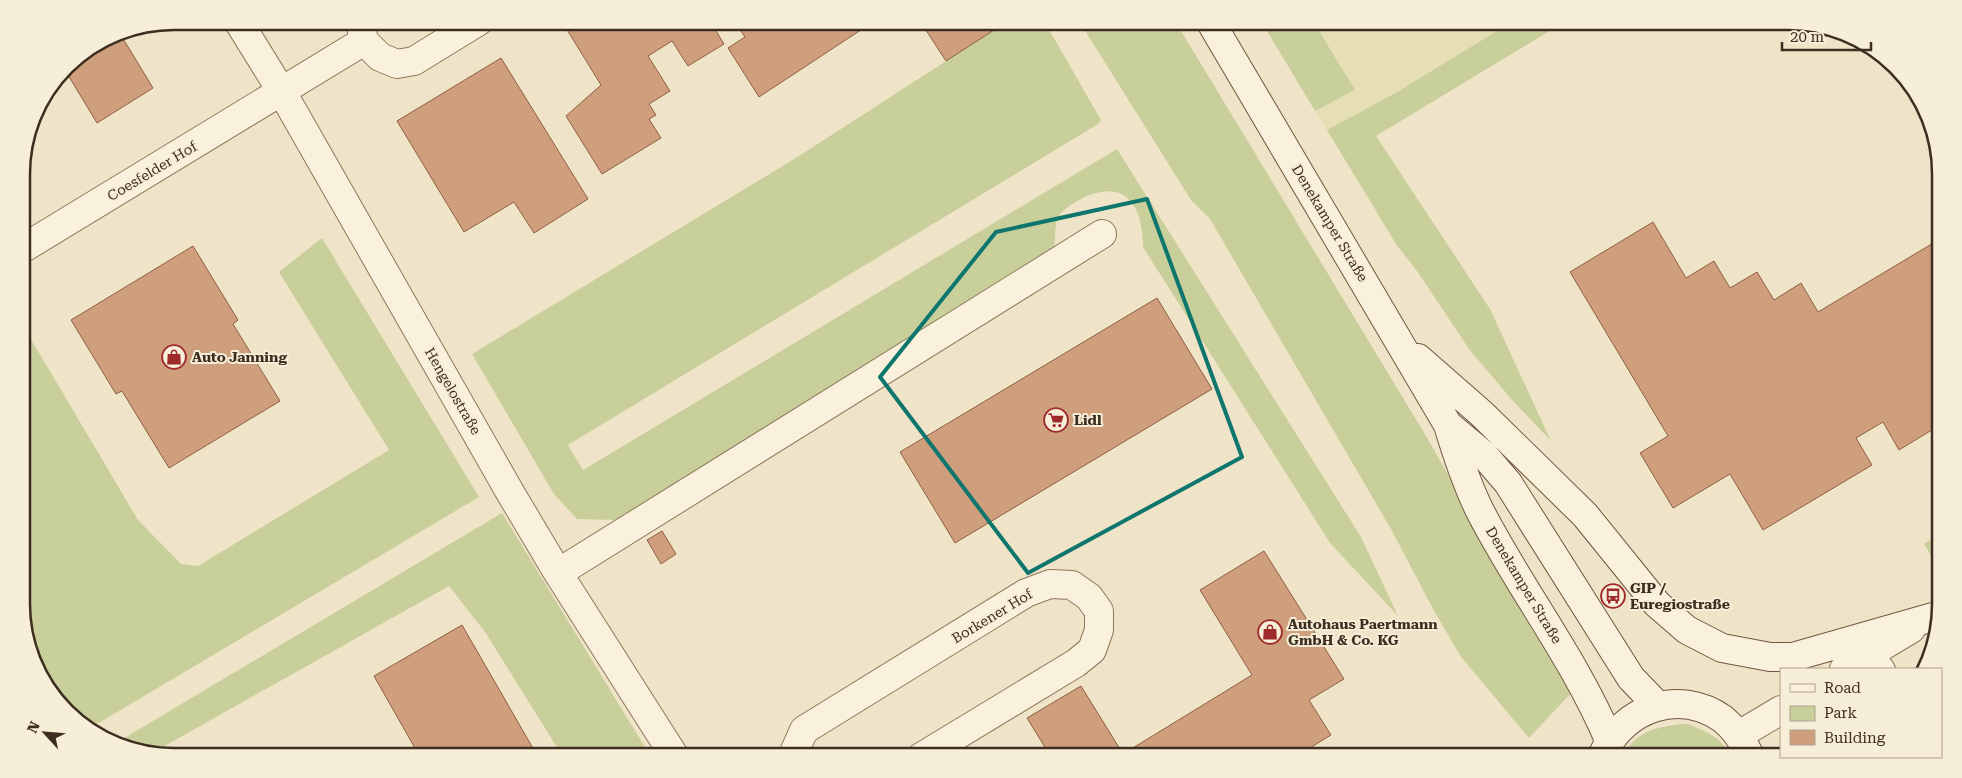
<svg xmlns="http://www.w3.org/2000/svg" width="1962" height="778" font-family="'Roboto Serif',serif">
<rect width="100%" height="100%" fill="#f0e4c8"/>
<path fill="#e6deb5" d="M 1313,21 L 1513,21 L 1399,91 L 1327,130 L 1315,111 L 1355,90 Z"/>
<path fill="#c9cf9b" d="M 1008,21 L 1044,21 L 1101,120 L 1098,124 L 568,445 L 583,470 L 1117,149 L 1361,537 L 1398,616 L 1330,543 L 1143,247 C 1143,210 1129,179 1087,196 C 1077,201 1069,205 1061,213 C 1051,226 1059,241 1051,253 L 615,520 L 577,519 L 554,494 L 472,354 L 799,156 Z
M 1079,21 L 1175,21 L 1423,431 L 1572,692 L 1529,738 L 1461,657 L 1432,607 L 1391,529 L 1210,219 L 1191,200 Z
M 1261,21 L 1313,21 L 1355,90 L 1315,111 Z
M 1513,21 L 1566,21 L 1376,136 L 1490,309 L 1551,441 L 1513,401 L 1469,349 L 1417,271 L 1396,244 L 1327,130 L 1399,91 Z
M 322,238 L 479,497 L 92,727 L 59,705 L 24,634 L 22,324 L 138,520 L 181,564 L 198,566 L 389,450 L 279,272 Z
M 502,513 L 651,757 L 563,757 L 485,632 L 449,586 L 152,753 L 124,749 L 116,743 Z
M 1941,533 L 1941,566 L 1938,567 L 1924,544 Z
M 1688,724 C 1706,731 1722,738 1731,756 L 1624,756 C 1634,730 1664,725 1688,724 Z"/>
<path fill="#cf9f7d" stroke="#8d5f41" d="M 576,21 L 710,21 L 724,44 L 688,66 L 672,41 L 648,56 L 670,91 L 649,104 L 656,115 L 649,119 L 661,138 L 602,174 L 566,116 L 601,85 L 566,28 Z
M 734,21 L 873,21 L 873,22 L 759,97 L 728,48 L 745,37 Z
M 920,21 L 989,21 L 994,30 L 946,61 Z
M 119,32 L 153,88 L 97,123 L 65,70 L 73,59 Z
M 501,58 L 588,199 L 534,233 L 514,202 L 464,232 L 397,121 Z
M 1653,222 L 1686,278 L 1714,261 L 1730,288 L 1757,272 L 1774,300 L 1801,283 L 1818,312 L 1940,239 L 1940,425 L 1899,450 L 1883,422 L 1856,438 L 1872,465 L 1763,530 L 1730,474 L 1673,508 L 1640,453 L 1668,436 L 1570,272 Z
M 193,246 L 238,320 L 233,324 L 280,401 L 169,468 L 122,391 L 116,394 L 71,320 Z
M 1157,298 L 1212,389 L 955,543 L 900,452 Z
M 662,531 L 676,554 L 661,564 L 647,540 Z
M 1264,551 L 1344,679 L 1309,700 L 1331,735 L 1295,757 L 1051,757 L 1027,718 L 1081,686 L 1123,754 L 1252,675 L 1200,590 Z
M 462,625 L 538,757 L 420,757 L 374,676 Z
M 1012,748 L 1017,757 L 998,757 Z"/>
<g fill="none" stroke-linecap="round" stroke-linejoin="round">
<g stroke="#8d765c" stroke-width="20">
<path id="lane" d="M 1873,650 L 1886,669"/>
</g>
<g stroke="#8d765c" stroke-width="30">
<path id="street" d="M 238,21 L 282,92 L 511,494 L 558,573 L 675,757
M 360,21 L 364,41 L 380,57 L 397,64 L 414,61 L 479,21
M 22,249 L 364,41
M 558,573 L 1102,234
M 1844,669 L 1911,629
M 1739,735 L 1781,710
M 792,757 L 804,730 L 1026,593 L 1050,584 L 1072,585 L 1089,597 L 1099,611 L 1099,630 L 1092,650 L 1076,663 L 921,757"/>
</g>
<g stroke="#6f573f" stroke-width="30">
<path id="secondary" d="M 1210,21 L 1448,425 C 1457,455 1466,483 1480,511 C 1520,589 1575,659 1609,740
M 1418,358 L 1482,414 L 1585,515 L 1657,604 L 1687,630 L 1722,648 L 1770,657 L 1793,657 L 1933,617
M 1448,425 L 1484,455 L 1508,483 L 1631,678 L 1658,706
M 1603,754 C 1624,708 1679,688 1723,719 C 1735,729 1744,743 1750,756"/>
</g>
<use href="#lane" stroke="#faf1dc" stroke-width="18"/>
<use href="#street" stroke="#faf1dc" stroke-width="28"/>
<use href="#secondary" stroke="#faf1dc" stroke-width="28"/>
</g>
<path fill="none" stroke="#0f766e" stroke-width="4" stroke-linejoin="round" d="M 1147,199 L 1242,457 L 1028,573 L 880,377 L 996,232 Z"/>
<defs>
<g id="shop-ring" transform="scale(1.25)"><circle r="9.5" fill="#f7eed8" stroke="#9e2a2b" stroke-width="1.5"/><path d="M-5-2.5h2.3a2.7 3.5 0 0 1 5.4 0H5L5.5 6h-11ZM-1.5-2.5h3a1.5 2.3 0 0 0-3 0Z" fill="#9e2a2b"/></g>
<g id="supermarket-ring" transform="scale(1.25)"><circle r="9.5" fill="#f7eed8" stroke="#9e2a2b" stroke-width="1.5"/><path d="M-6-5.5h2.5l.6 2H6L4.5 2H-2.5L-4.4-4H-6ZM-1.5 3.2a1.3 1.3 0 1 0 .1 0ZM3 3.2a1.3 1.3 0 1 0 .1 0Z" fill="#9e2a2b"/></g>
<g id="bus-ring" transform="scale(1.25)"><circle r="9.5" fill="#f7eed8" stroke="#9e2a2b" stroke-width="1.5"/><path d="M-5-6H5V4H4V6H2V4H-2V6H-4V4H-5ZM-3.5-4V0h7V-4ZM-3.5 1.2v1.5H-2V1.2ZM2 1.2v1.5H3.5V1.2Z" fill="#9e2a2b"/></g>
</defs>
<g fill-rule="evenodd">
<use href="#shop-ring" x="174" y="357"/>
<use href="#supermarket-ring" x="1056" y="420"/>
<use href="#bus-ring" x="1613" y="596"/>
<use href="#shop-ring" x="1270" y="632"/>
</g>
<g text-anchor="middle" dominant-baseline="central" stroke-width="4" stroke-linejoin="round" paint-order="stroke">
<g font-size="14" fill="#3d2e20" stroke="#f7eed8">
<text transform="translate(152 171) rotate(-31)">Coesfelder Hof</text>
<text transform="translate(1330 223) rotate(59)">Denekamper Straße</text>
<text transform="translate(453 391) rotate(60)">Hengelostraße</text>
<text transform="translate(1524 585) rotate(59)">Denekamper Straße</text>
<text transform="translate(992 616) rotate(-31)">Borkener Hof</text>
</g>
<g font-size="14" font-weight="bold" fill="#3d2e20" stroke="#f7eed8" text-anchor="start">
<text x="192" y="357">Auto Janning</text>
<text x="1074" y="420">Lidl</text>
<text x="1630" y="588">GIP /<tspan x="1630" dy="16">Euregiostraße</tspan></text>
<text x="1288" y="624">Autohaus Paertmann<tspan x="1288" dy="16">GmbH &amp; Co. KG</tspan></text>
</g>
</g>
<path d="M0 0H1962V778H0ZM174 30H1788A144 144 0 0 1 1932 174V604A144 144 0 0 1 1788 748H174A144 144 0 0 1 30 604V174A144 144 0 0 1 174 30Z" fill="#f7eed8" fill-rule="evenodd"/>
<path fill="none" stroke="#3d2e20" stroke-width="2.5" d="M174 30H1788A144 144 0 0 1 1932 174V604A144 144 0 0 1 1788 748H174A144 144 0 0 1 30 604V174A144 144 0 0 1 174 30Z"/>
<rect x="1780" y="668" width="162" height="90" fill="#f7eed8" stroke="#ada18e"/>
<rect x="1790" y="684" width="25" height="8" fill="#faf1dc" stroke="#ada18e"/>
<text x="1824" y="693" font-size="15" fill="#3d2e20">Road</text>
<rect x="1790" y="706" width="25" height="15" fill="#c9cf9b" stroke="#ada18e"/>
<text x="1824" y="718" font-size="15" fill="#3d2e20">Park</text>
<rect x="1790" y="730" width="25" height="15" fill="#cf9f7d" stroke="#ada18e"/>
<text x="1824" y="743" font-size="15" fill="#3d2e20">Building</text>
<g transform="translate(45 733) rotate(296)" stroke="#f7eed8" stroke-width="4" paint-order="stroke">
<path d="M0-4L9 19L0 12L-9 19Z" fill="#3d2e20"/>
<text y="-8" font-size="14" font-weight="bold" text-anchor="middle" fill="#3d2e20">N</text>
</g>
<path d="M1782 42v8h89v-8" fill="none" stroke="#3d2e20" stroke-width="2.5"/>
<text x="1790" y="42" font-size="15" fill="#3d2e20" stroke="#f7eed8" stroke-width="4" paint-order="stroke">20 m</text>
</svg>
